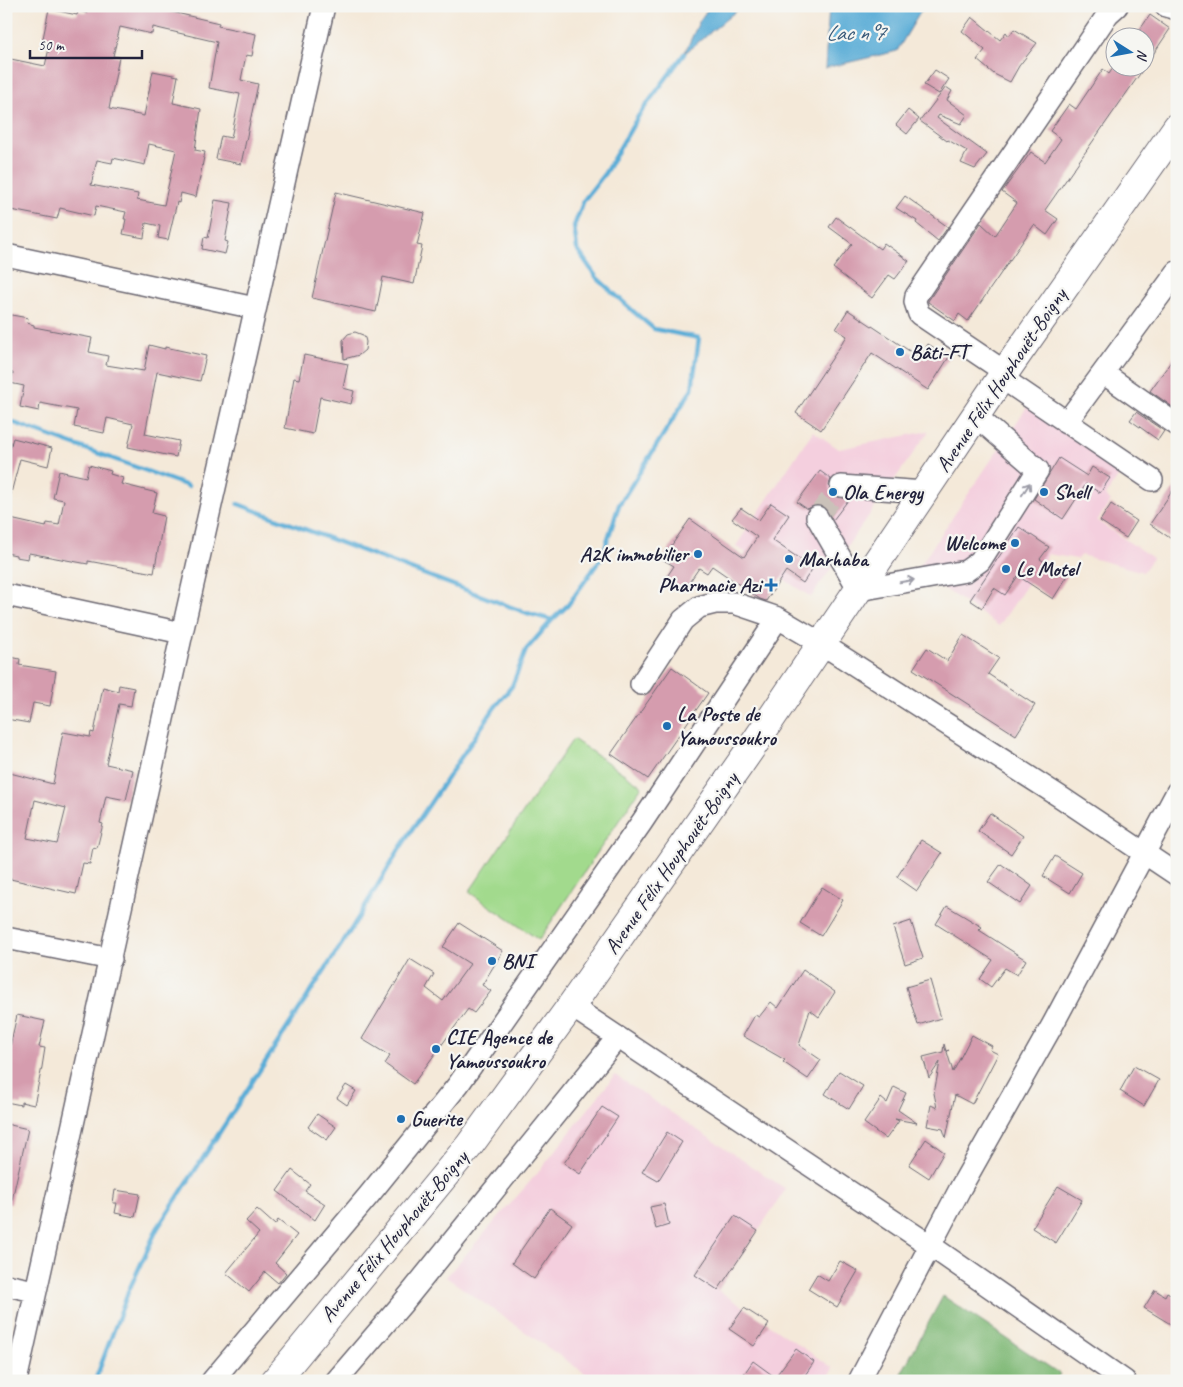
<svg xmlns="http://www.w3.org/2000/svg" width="1183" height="1387" font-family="Caveat,sans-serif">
<rect width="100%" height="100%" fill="#f6f6f2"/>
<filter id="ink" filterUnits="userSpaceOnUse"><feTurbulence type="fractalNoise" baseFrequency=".02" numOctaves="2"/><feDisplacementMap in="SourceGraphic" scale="10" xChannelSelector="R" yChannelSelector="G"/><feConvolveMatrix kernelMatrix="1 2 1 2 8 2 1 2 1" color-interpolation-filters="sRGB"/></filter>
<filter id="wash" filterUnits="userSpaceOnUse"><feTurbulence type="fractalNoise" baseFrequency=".0096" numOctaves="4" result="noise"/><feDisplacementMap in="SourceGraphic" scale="20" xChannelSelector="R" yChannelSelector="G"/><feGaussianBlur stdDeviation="1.12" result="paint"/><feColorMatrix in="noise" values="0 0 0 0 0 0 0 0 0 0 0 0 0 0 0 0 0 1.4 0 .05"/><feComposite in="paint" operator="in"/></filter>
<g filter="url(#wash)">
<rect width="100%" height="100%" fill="#f4e9d9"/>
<path fill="#f4cfde" d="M 1027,407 L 1122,471 L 1105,496 L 1111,501 L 1097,521 L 1153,558 L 1143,572 L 1081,555 L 1077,559 L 1048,554 L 999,626 L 917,570 Z
M 813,431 L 839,449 L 929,431 L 811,597 L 782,578 L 765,602 L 730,578 L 746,553 L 736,546 Z
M 615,1075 L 786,1189 L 718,1290 L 833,1368 L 827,1381 L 596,1381 L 446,1277 L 541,1169 Z"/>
<path fill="#a2da8d" stroke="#627e64" d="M 573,739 L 642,786 L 539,940 L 469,892 Z"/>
<path fill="#81ba78" stroke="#526e5a" d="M 943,1296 L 1060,1374 L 1055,1381 L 897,1381 Z"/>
<path fill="#5cadd7" stroke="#3f6889" d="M 710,6 L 742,6 L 684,54 L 700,20 Z
M 829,6 L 924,6 L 897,51 L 825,68 Z"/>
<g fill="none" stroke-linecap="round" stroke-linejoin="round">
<path stroke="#5cadd7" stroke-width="4.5" d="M 6,420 L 188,486
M 238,504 L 527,613 L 552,620
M 95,1381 L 128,1292 L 157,1229 L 352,928 L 400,848 L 495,707 L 512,686 L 526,650 L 552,620 L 568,605 L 602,557 L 619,505 L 692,389 L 699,338 L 654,329 L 634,312 L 597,278 L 577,249 L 574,226 L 584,200 L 605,173 L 639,115 L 684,54"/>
</g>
<g id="blocks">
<path fill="#d59cae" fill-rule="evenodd" d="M 87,6 L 156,6 L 155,8 L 219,23 L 218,26 L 256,34 L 252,56 L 246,55 L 241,80 L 258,84 L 241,164 L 216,159 L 221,136 L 231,138 L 240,94 L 209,88 L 217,42 L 153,27 L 152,34 L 120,27 L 113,56 L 119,57 L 109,109 L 144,116 L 153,71 L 178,76 L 173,103 L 201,109 L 195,150 L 205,152 L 196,197 L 181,193 L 179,203 L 177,202 L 168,240 L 158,238 L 160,226 L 146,223 L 144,238 L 123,234 L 126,219 L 124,219 L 126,212 L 96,206 L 94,216 L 60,208 L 57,219 L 6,209 L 6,58 L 45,66 L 50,44 L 42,43 L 49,9 L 77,15 L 78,11 L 87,13 ZM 149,144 L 176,150 L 164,205 L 137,200 L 138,194 L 91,185 L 97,160 L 112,163 L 113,158 L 145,165 Z
M 1150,15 L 1170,29 L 1146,65 L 1146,38 L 1134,38 Z
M 972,17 L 1000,40 L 1006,32 L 1009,36 L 1014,29 L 1037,43 L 1019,66 L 1010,82 L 994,74 L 977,60 L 985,50 L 962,31 Z
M 1113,68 L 1144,68 L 1045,210 L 1058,219 L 1047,235 L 1034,225 L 968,321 L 959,314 L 955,321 L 928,302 L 928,301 L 981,223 L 995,236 L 1017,203 L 1002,192 L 1031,152 L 1045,162 L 1061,139 L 1050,131 L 1069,104 L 1076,109 L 1103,69 L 1109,74 Z
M 935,70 L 949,79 L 939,94 L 924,85 Z
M 946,87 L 952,91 L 947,100 L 967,115 L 961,124 L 939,115 L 937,118 L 987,154 L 975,169 L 961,163 L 967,151 L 948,140 L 947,141 L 920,121 Z
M 908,110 L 919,119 L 907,134 L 896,125 Z
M 336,192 L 425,213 L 417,245 L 422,246 L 414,284 L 383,277 L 376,312 L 312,298 Z
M 905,196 L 948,227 L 938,241 L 916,223 L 917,221 L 896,208 Z
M 215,200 L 232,203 L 225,241 L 228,242 L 225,254 L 202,249 L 204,237 L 208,238 Z
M 836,217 L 880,249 L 884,243 L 909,261 L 895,279 L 889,275 L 872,298 L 833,268 L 852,244 L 829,227 Z
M 848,310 L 920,358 L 928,344 L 949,357 L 928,390 L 872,353 L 821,430 L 796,413 L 847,336 L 836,329 Z
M 6,314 L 28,318 L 27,323 L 34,325 L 34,327 L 92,338 L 89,352 L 108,356 L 106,365 L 144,371 L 149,345 L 165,349 L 165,347 L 206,356 L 200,381 L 157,372 L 145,434 L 179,441 L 176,457 L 128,447 L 133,424 L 107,418 L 104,433 L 74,427 L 77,410 L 40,403 L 39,411 L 20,407 L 24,386 L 10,383 L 13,373 L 6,372 L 8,354 L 6,354 Z
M 355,332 L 363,335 L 365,338 L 366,342 L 365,350 L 359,355 L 344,359 L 343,340 L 348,334 Z
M 1177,353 L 1177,410 L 1150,391 Z
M 304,355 L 348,364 L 343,388 L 354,391 L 351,404 L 320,397 L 313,434 L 285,428 L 294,378 L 299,379 Z
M 1136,412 L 1164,431 L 1158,440 L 1130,420 Z
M 13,438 L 52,448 L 48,466 L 20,459 L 10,497 L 6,496 L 6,462 Z
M 1059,458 L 1087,476 L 1092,467 L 1110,478 L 1100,493 L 1086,484 L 1063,519 L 1034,499 Z
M 89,465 L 111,471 L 110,474 L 123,478 L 121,484 L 157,493 L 152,513 L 164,516 L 154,573 L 88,561 L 88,564 L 29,553 L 28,559 L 16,557 L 16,555 L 6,553 L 9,535 L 6,534 L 6,518 L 46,527 L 47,523 L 59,525 L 64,500 L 53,498 L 59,471 L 86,477 Z
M 820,471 L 831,479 L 829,486 L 830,491 L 834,496 L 849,499 L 833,520 L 823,506 L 817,505 L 807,509 L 797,502 Z
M 1177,484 L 1177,543 L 1150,524 Z
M 771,503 L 789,515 L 772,540 L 813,568 L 803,583 L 786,571 L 766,601 L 760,599 L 712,566 L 707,573 L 699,568 L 684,590 L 666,578 L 674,566 L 662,559 L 690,519 L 744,557 L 757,537 L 732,519 L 741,508 L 759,520 Z
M 1111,504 L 1137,521 L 1126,538 L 1100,521 Z
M 1019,527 L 1049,547 L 1040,559 L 1067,577 L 1053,599 L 1018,576 L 1005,595 L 994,588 L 982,608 L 970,600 Z
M 963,635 L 999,658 L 988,674 L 1035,705 L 1016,735 L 913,669 L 927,648 L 947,661 Z
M 6,656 L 20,659 L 19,665 L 56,671 L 50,706 L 33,703 L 29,723 L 6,719 Z
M 672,667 L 708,693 L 648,779 L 611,754 Z
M 119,685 L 134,688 L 131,706 L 119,704 L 106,764 L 133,770 L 126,800 L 106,796 L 100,823 L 103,824 L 97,848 L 93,847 L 90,864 L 83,863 L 76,894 L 6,878 L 6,772 L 53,784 L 63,732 L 90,737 L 91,732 L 94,733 L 103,687 L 118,691 ZM 35,800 L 66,808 L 57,844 L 27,838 Z
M 990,813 L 1023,836 L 1011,854 L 978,831 Z
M 921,840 L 942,853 L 917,891 L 897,877 Z
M 1055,856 L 1082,873 L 1070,893 L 1043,876 Z
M 1001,864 L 1032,886 L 1020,904 L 988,882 Z
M 822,887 L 843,900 L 821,936 L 800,923 Z
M 947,906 L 982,927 L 979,930 L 1026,960 L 1017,975 L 1005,968 L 991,987 L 980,979 L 993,960 L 936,924 Z
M 911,921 L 923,958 L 905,964 L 893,927 Z
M 459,923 L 503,951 L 482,985 L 491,991 L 474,1013 L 468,1009 L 413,1084 L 385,1064 L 390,1056 L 362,1039 L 410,959 L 434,974 L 426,988 L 443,1001 L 470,964 L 443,947 Z
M 803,970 L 835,992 L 819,1017 L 810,1010 L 799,1045 L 821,1060 L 808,1079 L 783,1062 L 785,1060 L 743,1036 L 755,1015 L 759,1017 L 771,1002 L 778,1008 Z
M 930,980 L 941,1018 L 918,1025 L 906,987 Z
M 17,1015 L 45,1021 L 39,1047 L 45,1048 L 42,1067 L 34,1105 L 21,1102 L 21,1105 L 6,1102 L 6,1051 L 9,1051 Z
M 972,1035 L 992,1046 L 990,1050 L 998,1054 L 972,1104 L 955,1095 L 946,1138 L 943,1129 L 927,1126 L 931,1105 L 937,1108 L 934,1093 L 940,1062 L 929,1078 L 923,1057 L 943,1052 L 944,1044 L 946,1051 L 949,1050 L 947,1052 L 953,1072 Z
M 1134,1066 L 1159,1080 L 1144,1106 L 1120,1091 Z
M 839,1071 L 863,1086 L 849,1109 L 825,1094 Z
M 346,1085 L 356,1091 L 347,1105 L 337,1098 Z
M 894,1087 L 906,1093 L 898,1110 L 917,1123 L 895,1119 L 899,1121 L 886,1139 L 864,1123 L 881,1098 L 887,1103 Z
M 602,1107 L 618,1117 L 580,1174 L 564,1163 Z
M 317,1114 L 336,1127 L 327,1140 L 308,1127 Z
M 6,1124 L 28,1129 L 11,1204 L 6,1204 Z
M 667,1132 L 682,1142 L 658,1181 L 642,1172 Z
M 926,1139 L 944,1152 L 929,1178 L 909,1165 Z
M 292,1170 L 310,1184 L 305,1191 L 325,1204 L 315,1220 L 277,1191 Z
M 1058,1186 L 1082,1200 L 1056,1243 L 1032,1228 Z
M 115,1190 L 140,1194 L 135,1217 L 115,1213 L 117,1203 L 113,1203 Z
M 664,1204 L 669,1225 L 656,1229 L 650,1207 Z
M 550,1208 L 572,1224 L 534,1279 L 512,1263 Z
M 257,1209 L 275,1225 L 278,1220 L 297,1235 L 275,1263 L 286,1273 L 278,1283 L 265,1272 L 249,1292 L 226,1273 L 259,1233 L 246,1221 Z
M 735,1216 L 758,1231 L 718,1290 L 695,1275 Z
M 840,1261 L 858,1271 L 837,1307 L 808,1289 L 817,1274 L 828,1281 Z
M 1155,1290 L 1165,1296 L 1167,1292 L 1177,1298 L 1177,1328 L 1144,1308 Z
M 744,1308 L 769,1324 L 754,1346 L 729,1329 Z
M 796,1349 L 814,1362 L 801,1381 L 739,1381 L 753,1361 L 775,1377 Z"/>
</g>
</g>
<g filter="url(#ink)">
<use href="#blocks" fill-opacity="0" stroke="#6c6872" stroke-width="1"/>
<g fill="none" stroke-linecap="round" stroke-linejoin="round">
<path stroke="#cac1b9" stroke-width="21" stroke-dasharray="21 11" stroke-linecap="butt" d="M 817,517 L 841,486"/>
<g stroke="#6c6872" stroke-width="24">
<path id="minor" d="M 1166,6 L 1177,9
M 6,255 L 255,308
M 1005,372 L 919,314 L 915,302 L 916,296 L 1108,14 L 1117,6
M 1103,373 L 1177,425
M 1002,378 L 1152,480
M 1066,423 L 1177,272
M 841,486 L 924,492
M 817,517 L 859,590 L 966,571 L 980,561 L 1038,470 L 976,416
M 6,595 L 182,633
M 641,684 L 683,620 L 699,607 L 715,603 L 734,603 L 778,618 L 822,644 L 1062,798 L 1177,875
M 6,938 L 111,959
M 571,1006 L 931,1246 L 1125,1381
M 6,1285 L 35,1291
M 16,1381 L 182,633 L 324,6
M 212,1381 L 369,1195 L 458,1085 L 642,822 L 778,618
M 336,1381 L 402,1304 L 617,1038
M 859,1381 L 961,1187 L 1053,1024 L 1177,792"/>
</g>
<g stroke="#6c6872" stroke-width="30">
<path id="highway" d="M 275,1381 L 469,1146 L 571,1006 L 754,744 L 1005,372 L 1177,127"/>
</g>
<use href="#minor" stroke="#fff" stroke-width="21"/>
<use href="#highway" stroke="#fff" stroke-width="28"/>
</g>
<defs><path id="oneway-shaft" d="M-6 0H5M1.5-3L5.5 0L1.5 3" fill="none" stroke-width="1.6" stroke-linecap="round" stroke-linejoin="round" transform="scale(1.25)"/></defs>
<g stroke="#9c9ca7">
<use href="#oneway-shaft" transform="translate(1026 489) rotate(-57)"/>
<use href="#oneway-shaft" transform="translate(907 581) rotate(-10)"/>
</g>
</g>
<g fill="#1f6fb2" stroke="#f6f6f2" stroke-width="2">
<circle cx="900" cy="352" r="5"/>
<circle cx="833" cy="492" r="5"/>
<circle cx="1044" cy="492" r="5"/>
<circle cx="1015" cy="543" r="5"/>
<circle cx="698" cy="554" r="5"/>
<circle cx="789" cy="559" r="5"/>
<circle cx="1006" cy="569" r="5"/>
<path d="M768.5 577.5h5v5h5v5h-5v5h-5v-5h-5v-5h5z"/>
<circle cx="667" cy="726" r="5"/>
<circle cx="492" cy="961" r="5"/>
<circle cx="436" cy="1049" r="5"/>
<circle cx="401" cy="1119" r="5"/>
</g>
<g text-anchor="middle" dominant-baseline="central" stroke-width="4.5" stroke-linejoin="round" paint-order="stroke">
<g font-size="21" font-weight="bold" fill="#22223b" stroke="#f6f6f2" text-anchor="start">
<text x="910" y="352">Bâti-FT</text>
<text x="843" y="492">Ola Energy</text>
<text x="1054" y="492">Shell</text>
<text x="1005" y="543" text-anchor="end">Welcome</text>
<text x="688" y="554" text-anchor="end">A2K immobilier</text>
<text x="799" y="559">Marhaba</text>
<text x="1016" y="569">Le Motel</text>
<text x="761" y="585" text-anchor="end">Pharmacie Azi</text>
<text x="677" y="714">La Poste de<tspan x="677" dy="24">Yamoussoukro</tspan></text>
<text x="502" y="961">BNI</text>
<text x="446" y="1037">CIE Agence de<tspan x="446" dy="24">Yamoussoukro</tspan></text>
<text x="411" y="1119">Guerite</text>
</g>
<g font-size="21" fill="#22223b" stroke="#f6f6f2">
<text transform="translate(1001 380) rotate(-56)">Avenue Félix Houphouët-Boigny</text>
<text transform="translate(671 863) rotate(-55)">Avenue Félix Houphouët-Boigny</text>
<text transform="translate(394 1236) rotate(-50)">Avenue Félix Houphouët-Boigny</text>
</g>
<g font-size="22" font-style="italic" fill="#395a79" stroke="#f6f6f2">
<text x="855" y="33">Lac n°7</text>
</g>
</g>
<rect width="1183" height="1387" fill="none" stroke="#f6f6f2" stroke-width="25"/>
<g transform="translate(1130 52) rotate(101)"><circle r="24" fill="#f6f6f2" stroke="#a1a1a9"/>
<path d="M0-4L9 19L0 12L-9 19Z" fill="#1f6fb2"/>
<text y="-8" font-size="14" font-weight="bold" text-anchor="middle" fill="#22223b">N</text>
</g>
<path d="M30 50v8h112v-8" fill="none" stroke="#22223b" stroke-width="2.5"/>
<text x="38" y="50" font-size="15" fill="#22223b" stroke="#f6f6f2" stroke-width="4" paint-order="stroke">50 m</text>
</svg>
